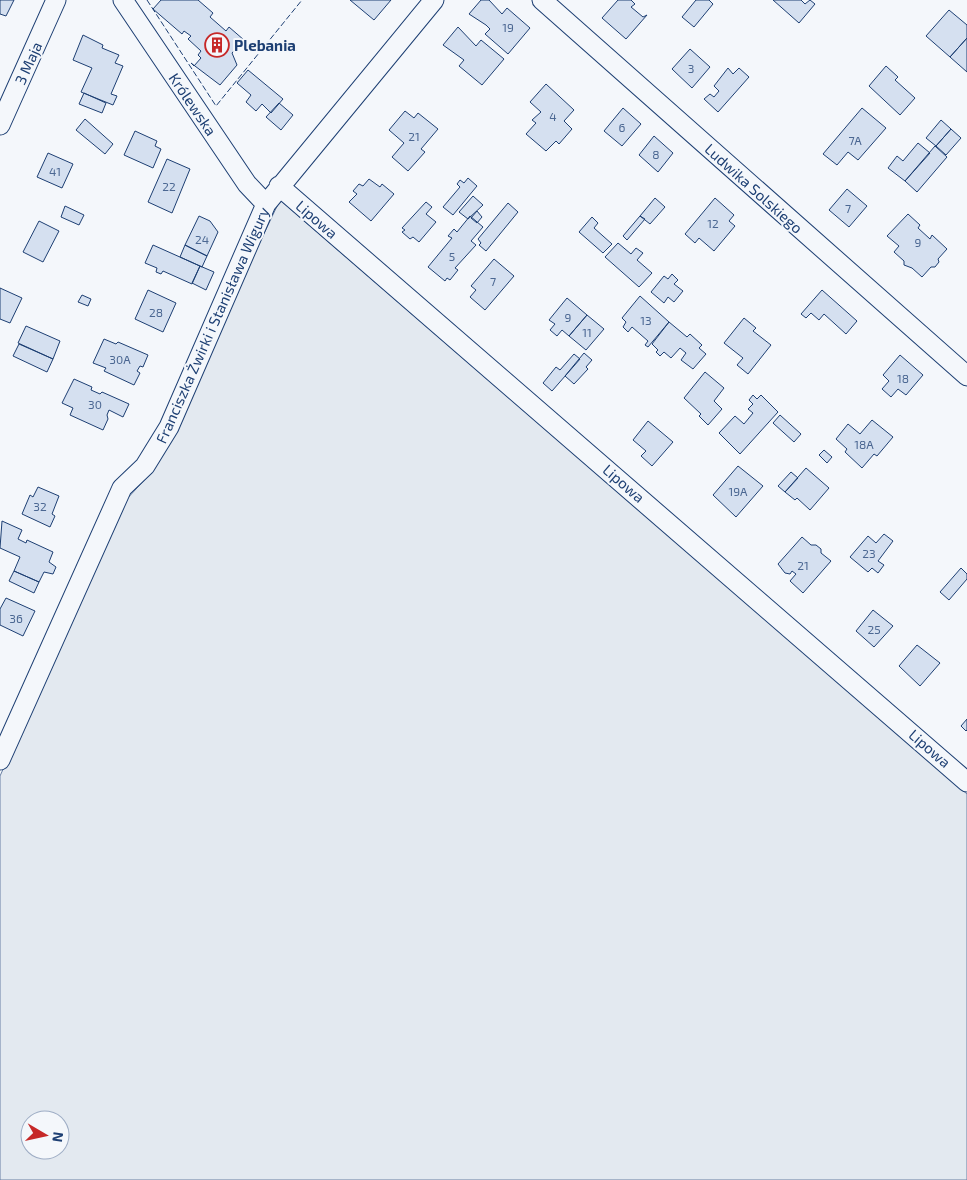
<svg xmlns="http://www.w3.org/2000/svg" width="967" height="1180" font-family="'Exo 2',sans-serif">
<rect width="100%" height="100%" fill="#f4f7fb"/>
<path fill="#e3e9f0" stroke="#687fa3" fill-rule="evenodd" d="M 280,200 L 967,794 L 967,1180 L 0,1180 L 0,776 L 125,501 L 148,476 ZM 30,1120 L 60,1120 L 60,1150 L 30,1150 Z"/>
<path fill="#d5e0f0" stroke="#1d3f73" d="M 0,0 L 14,0 L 6,16 L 0,14 Z
M 161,0 L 198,0 L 213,13 L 210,17 L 226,31 L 229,27 L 244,40 L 232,53 L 237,65 L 220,85 L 191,63 L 194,66 L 201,58 L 198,55 L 201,51 L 188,39 L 191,36 L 184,31 L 182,34 L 153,9 Z
M 350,0 L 391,0 L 374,20 Z
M 481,0 L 489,0 L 502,14 L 507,8 L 530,28 L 508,54 L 485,34 L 490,29 L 486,25 L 469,14 Z
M 618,0 L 631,0 L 635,4 L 631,7 L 643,17 L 647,15 L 626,39 L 602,18 Z
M 696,0 L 709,0 L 713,4 L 694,27 L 682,17 Z
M 773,0 L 801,0 L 805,4 L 810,0 L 815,4 L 799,23 Z
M 949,10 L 967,25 L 967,38 L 950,57 L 926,36 Z
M 458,27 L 476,46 L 481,40 L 504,59 L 482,85 L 459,66 L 464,60 L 443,45 Z
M 83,35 L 103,45 L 102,48 L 119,55 L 115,63 L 123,66 L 111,94 L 117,96 L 113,105 L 81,92 L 92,68 L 73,60 Z
M 967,38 L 967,72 L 950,57 Z
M 690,49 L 710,67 L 692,88 L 672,69 Z
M 886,66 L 898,77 L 895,80 L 915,98 L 900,115 L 869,86 Z
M 728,68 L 733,74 L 739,68 L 749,77 L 718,112 L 704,99 L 710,94 L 714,97 L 719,91 L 714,86 Z
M 248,70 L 283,99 L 271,113 L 262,104 L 256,111 L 246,102 L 251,95 L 237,83 Z
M 546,84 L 574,110 L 564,121 L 572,129 L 559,144 L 556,141 L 546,151 L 526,134 L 536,123 L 532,120 L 541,112 L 530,102 Z
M 84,93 L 106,103 L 102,113 L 79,104 Z
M 279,103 L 293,115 L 281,130 L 266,117 Z
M 623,108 L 641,124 L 622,146 L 604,131 Z
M 862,108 L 886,128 L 858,160 L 848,152 L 837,165 L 823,154 Z
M 405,111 L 414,118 L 418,113 L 438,129 L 421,149 L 425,152 L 408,171 L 392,157 L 404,143 L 389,130 Z
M 85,119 L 113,144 L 105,154 L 76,130 Z
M 941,120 L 951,129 L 936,146 L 926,138 Z
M 951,129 L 961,138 L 946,155 L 936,146 Z
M 135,131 L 157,141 L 155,146 L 161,149 L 153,168 L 124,155 Z
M 654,136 L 673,153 L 658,172 L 639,155 Z
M 918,143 L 930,153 L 905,181 L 888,168 L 897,156 L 903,161 Z
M 935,146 L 947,157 L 917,192 L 905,181 Z
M 48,153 L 73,164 L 62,188 L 37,177 Z
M 167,159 L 190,169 L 172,213 L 148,202 Z
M 468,178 L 477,186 L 453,215 L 443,207 L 460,187 L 457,184 L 460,180 L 464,183 Z
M 369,179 L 380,187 L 382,184 L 394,194 L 371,221 L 349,202 L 357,194 L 353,191 L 359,184 L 363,186 Z
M 847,189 L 867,206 L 849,227 L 829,210 Z
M 473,196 L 483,205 L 468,219 L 459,212 Z
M 655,198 L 665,207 L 650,224 L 640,216 Z
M 715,198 L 734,215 L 729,221 L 735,226 L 714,251 L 699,238 L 695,243 L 685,234 Z
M 426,202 L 432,207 L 426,214 L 436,222 L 419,242 L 413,237 L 410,239 L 402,232 L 405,230 L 402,228 Z
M 508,203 L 518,212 L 486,251 L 479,245 L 481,243 L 478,239 Z
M 65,206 L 84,215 L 79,225 L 61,217 Z
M 477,211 L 482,217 L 477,223 L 471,218 Z
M 908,214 L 920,225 L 918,228 L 930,239 L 932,235 L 947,249 L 938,259 L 939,262 L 935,267 L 931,267 L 922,277 L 912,268 L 904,265 L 904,261 L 894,252 L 899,246 L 887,236 Z
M 199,216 L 210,221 L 218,232 L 207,256 L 185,245 Z
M 470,216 L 483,227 L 471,241 L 476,245 L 455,268 L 458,270 L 450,280 L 447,278 L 445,281 L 428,267 L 452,238 L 448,236 L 454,229 L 457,232 Z
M 640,216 L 645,219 L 627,240 L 623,236 Z
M 592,217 L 598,223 L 594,228 L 612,244 L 603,253 L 579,232 Z
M 39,221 L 59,231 L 43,262 L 23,252 Z
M 618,243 L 631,254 L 636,248 L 643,253 L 637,260 L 652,273 L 639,287 L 605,257 Z
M 153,245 L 200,266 L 192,284 L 163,271 L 161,274 L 156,272 L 157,268 L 145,263 Z
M 185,245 L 207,256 L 202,267 L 180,257 Z
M 494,259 L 514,276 L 485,310 L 470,297 L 476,290 L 471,286 Z
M 200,266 L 214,272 L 206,290 L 192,283 Z
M 672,274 L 678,280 L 674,284 L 683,291 L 674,302 L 668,297 L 664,303 L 651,292 L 664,276 L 668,279 Z
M 0,288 L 22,298 L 10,323 L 0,319 Z
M 148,290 L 176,303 L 163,332 L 135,319 Z
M 822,290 L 857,321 L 846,334 L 824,314 L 819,320 L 811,313 L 806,318 L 801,314 Z
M 82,295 L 91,299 L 88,306 L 78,302 Z
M 640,296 L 669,322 L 648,347 L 645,345 L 648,341 L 632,327 L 628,332 L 623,327 L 626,322 L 622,318 Z
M 567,298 L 587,315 L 569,336 L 562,330 L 557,336 L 550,330 L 555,324 L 549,320 Z
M 587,315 L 604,329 L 586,350 L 569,336 Z
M 744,318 L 756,328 L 753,331 L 771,345 L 748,374 L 737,365 L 743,358 L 724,343 Z
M 669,322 L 687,337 L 690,334 L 702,345 L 699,348 L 706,354 L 693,369 L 681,360 L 686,353 L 680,348 L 671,358 L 664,352 L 660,356 L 656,352 L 658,350 L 652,344 Z
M 26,326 L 60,341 L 53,359 L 18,343 Z
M 104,339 L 116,344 L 118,342 L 148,355 L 143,367 L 140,366 L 137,371 L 140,373 L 134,385 L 104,371 L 106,368 L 93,363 Z
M 19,344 L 53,359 L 47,372 L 13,356 Z
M 584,353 L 592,360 L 586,367 L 588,369 L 574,384 L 565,376 Z
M 574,354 L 580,359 L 552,391 L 543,383 L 556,367 L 560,370 Z
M 900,355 L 923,375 L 906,395 L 898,389 L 891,397 L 882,389 L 889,381 L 883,375 Z
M 705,372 L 724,388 L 714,401 L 722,409 L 708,425 L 699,416 L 701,414 L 684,398 Z
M 74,379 L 92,387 L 91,390 L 100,394 L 102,392 L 129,404 L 123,417 L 109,410 L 107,415 L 108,419 L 103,430 L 70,415 L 73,408 L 62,403 Z
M 753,395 L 757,399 L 761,395 L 778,412 L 740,454 L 719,433 L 735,416 L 744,424 L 753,413 L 748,409 L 753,404 L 749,400 Z
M 780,415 L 801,434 L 794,442 L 773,423 Z
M 872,420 L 893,437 L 877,456 L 874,454 L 862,468 L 845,452 L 847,449 L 836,439 L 848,424 L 860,434 Z
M 648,421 L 673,442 L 652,466 L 641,456 L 646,451 L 633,440 Z
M 824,450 L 832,457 L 827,463 L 819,455 Z
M 738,466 L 763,486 L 736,517 L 713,495 Z
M 806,468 L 829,488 L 810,510 L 797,498 L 795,500 L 785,492 Z
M 791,472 L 798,478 L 785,492 L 778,486 Z
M 38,487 L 59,496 L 52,514 L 55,516 L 50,527 L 22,514 L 30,495 L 33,497 Z
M 2,521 L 22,530 L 18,539 L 26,543 L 27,540 L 53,552 L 49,562 L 56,567 L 53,574 L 44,572 L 39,582 L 14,571 L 20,557 L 0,548 Z
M 884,534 L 893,541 L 878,561 L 884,565 L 878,573 L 872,568 L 868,572 L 850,557 L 868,536 L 876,543 Z
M 802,537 L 811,545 L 816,545 L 821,549 L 821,553 L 831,561 L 803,593 L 790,581 L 796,574 L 792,571 L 790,574 L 785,573 L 778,564 Z
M 961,568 L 967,574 L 967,579 L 949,600 L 940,592 Z
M 14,571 L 39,582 L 34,593 L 9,581 Z
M 6,598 L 35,611 L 23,636 L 0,625 L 0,609 Z
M 873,610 L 893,626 L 874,647 L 856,631 Z
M 917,645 L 940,663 L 920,686 L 899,666 Z
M 967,719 L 967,730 L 966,731 L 961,726 Z"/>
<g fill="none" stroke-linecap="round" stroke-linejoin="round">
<g stroke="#1d3f73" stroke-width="21">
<path id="street" d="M 123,0 L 247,184 L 266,204
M 542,0 L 967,376
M 0,125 L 56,0
M 279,186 L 967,782
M 0,760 L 122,488 L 145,466 L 169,427 L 266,204 L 434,0"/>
</g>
<use href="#street" stroke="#f4f7fb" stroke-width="19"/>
<path stroke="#1d3f73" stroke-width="1" stroke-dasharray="6 2.5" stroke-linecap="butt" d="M 147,0 L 216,106 L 302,0"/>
</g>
<defs>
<g id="building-ring" transform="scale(1.25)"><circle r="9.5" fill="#f4f7fb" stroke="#c62828" stroke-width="1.5"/><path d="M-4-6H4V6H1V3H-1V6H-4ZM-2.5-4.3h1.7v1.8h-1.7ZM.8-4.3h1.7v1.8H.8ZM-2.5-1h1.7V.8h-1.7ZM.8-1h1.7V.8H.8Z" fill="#c62828"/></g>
</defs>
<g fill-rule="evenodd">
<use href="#building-ring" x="217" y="45"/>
</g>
<g text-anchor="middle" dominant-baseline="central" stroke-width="4" stroke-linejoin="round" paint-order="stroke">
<g font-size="12" fill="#4b6792">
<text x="508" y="27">19</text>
<text x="691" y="68">3</text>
<text x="553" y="116">4</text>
<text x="622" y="127">6</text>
<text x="414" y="136">21</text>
<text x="855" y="140">7A</text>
<text x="656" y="154">8</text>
<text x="55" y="171">41</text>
<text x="169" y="186">22</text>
<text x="848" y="208">7</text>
<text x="713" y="223">12</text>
<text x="202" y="239">24</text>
<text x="918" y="242">9</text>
<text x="452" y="256">5</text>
<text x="493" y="281">7</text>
<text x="156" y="312">28</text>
<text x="568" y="317">9</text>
<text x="646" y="320">13</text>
<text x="587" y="332">11</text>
<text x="120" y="359">30A</text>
<text x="903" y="378">18</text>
<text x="95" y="404">30</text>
<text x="864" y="444">18A</text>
<text x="738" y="491">19A</text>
<text x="40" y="506">32</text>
<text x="869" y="553">23</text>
<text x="803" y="565">21</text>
<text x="16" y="618">36</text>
<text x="874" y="629">25</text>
</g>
<g font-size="15" font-weight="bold" fill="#1d3f73" stroke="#f4f7fb" text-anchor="start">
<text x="234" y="45">Plebania</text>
</g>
<g font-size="15" fill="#1d3f73" stroke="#f4f7fb">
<text transform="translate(28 63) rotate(-66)">3 Maja</text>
<text transform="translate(193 104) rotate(56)">Królewska</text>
<text transform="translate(754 188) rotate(42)">Ludwika Solskiego</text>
<text transform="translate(317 219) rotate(41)">Lipowa</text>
<text transform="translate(212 325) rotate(-66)">Franciszka Żwirki i Stanisława Wigury</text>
<text transform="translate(624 483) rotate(41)">Lipowa</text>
<text transform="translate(930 748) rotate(41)">Lipowa</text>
</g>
</g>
<g transform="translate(45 1135) rotate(99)"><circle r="24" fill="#f4f7fb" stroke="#9eadc5"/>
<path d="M0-4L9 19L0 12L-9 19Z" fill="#c62828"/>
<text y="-8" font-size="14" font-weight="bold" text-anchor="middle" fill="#1d3f73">N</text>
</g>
</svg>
